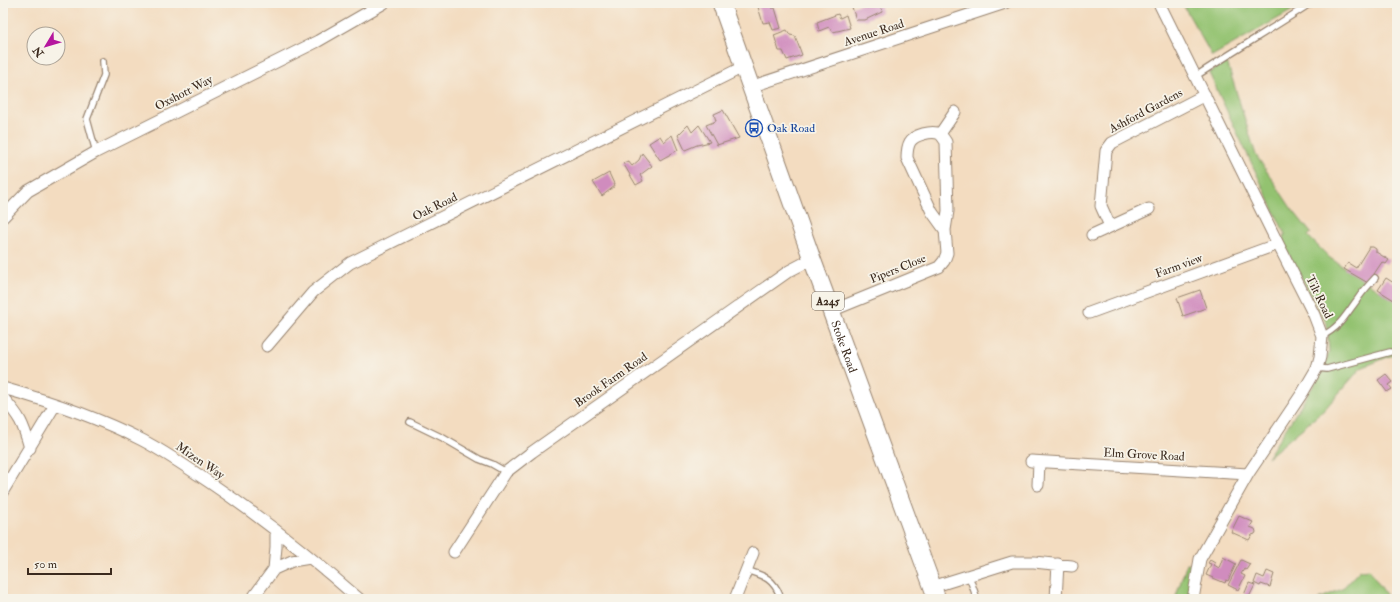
<svg xmlns="http://www.w3.org/2000/svg" width="1400" height="602" font-family="'IM FELL Double Pica',serif">
<rect width="100%" height="100%" fill="#f7f3e8"/>
<filter id="ink" filterUnits="userSpaceOnUse"><feTurbulence type="fractalNoise" baseFrequency=".025" numOctaves="2"/><feDisplacementMap in="SourceGraphic" scale="8" xChannelSelector="R" yChannelSelector="G"/><feConvolveMatrix kernelMatrix="1 2 1 2 8 2 1 2 1" color-interpolation-filters="sRGB"/></filter>
<filter id="wash" filterUnits="userSpaceOnUse"><feTurbulence type="fractalNoise" baseFrequency=".012" numOctaves="4" result="noise"/><feDisplacementMap in="SourceGraphic" scale="16" xChannelSelector="R" yChannelSelector="G"/><feGaussianBlur stdDeviation="0.9" result="paint"/><feColorMatrix in="noise" values="0 0 0 0 0 0 0 0 0 0 0 0 0 0 0 0 0 1.4 0 .05"/><feComposite in="paint" operator="in"/></filter>
<g filter="url(#wash)">
<rect width="100%" height="100%" fill="#f3dcc0"/>
<path fill="#93c270" stroke="#677647" d="M 1182,3 L 1305,3 L 1212,56 Z
M 1227,62 L 1256,155 L 1291,208 L 1311,233 L 1308,236 L 1330,258 L 1397,302 L 1397,355 L 1390,356 L 1361,368 L 1323,411 L 1267,458 L 1323,371 L 1329,352 L 1327,324 L 1283,244 L 1285,234 L 1209,73 Z
M 1187,563 L 1194,564 L 1188,599 L 1175,599 Z
M 1369,569 L 1389,599 L 1319,599 L 1342,589 L 1360,570 Z"/>
<g id="blocks">
<path fill="#d08cbe" d="M 770,3 L 772,8 L 775,8 L 781,28 L 773,30 L 770,22 L 763,23 L 758,7 Z
M 864,3 L 873,3 L 874,4 L 880,3 L 882,12 L 865,20 L 856,20 L 852,7 Z
M 838,14 L 840,18 L 846,15 L 850,28 L 833,32 L 829,27 L 819,31 L 817,22 Z
M 787,30 L 790,35 L 795,36 L 802,55 L 787,60 L 783,51 L 779,51 L 774,35 Z
M 723,110 L 739,138 L 717,145 L 706,125 L 716,121 L 714,114 Z
M 688,125 L 692,132 L 699,125 L 710,142 L 697,145 L 685,150 L 678,135 Z
M 672,135 L 678,150 L 660,160 L 649,143 L 660,136 L 664,142 Z
M 642,153 L 652,166 L 640,175 L 643,181 L 636,185 L 623,163 L 628,161 L 632,166 L 639,160 Z
M 609,173 L 615,186 L 602,196 L 593,182 Z
M 1369,247 L 1373,247 L 1376,249 L 1376,252 L 1389,260 L 1386,264 L 1382,262 L 1368,283 L 1344,269 L 1348,263 L 1356,268 Z
M 1386,278 L 1397,285 L 1397,302 L 1378,290 Z
M 1200,290 L 1206,308 L 1183,316 L 1177,298 Z
M 1386,374 L 1393,382 L 1389,385 L 1392,389 L 1387,392 L 1378,380 Z
M 1239,516 L 1253,522 L 1250,527 L 1255,529 L 1256,532 L 1255,534 L 1252,535 L 1249,540 L 1231,532 Z
M 1223,557 L 1236,564 L 1228,581 L 1226,580 L 1225,583 L 1206,575 L 1211,564 L 1208,563 L 1210,560 L 1215,563 L 1214,565 L 1219,568 Z
M 1241,560 L 1250,564 L 1246,570 L 1244,569 L 1241,574 L 1245,576 L 1238,590 L 1228,585 Z
M 1267,571 L 1274,574 L 1270,587 L 1261,584 L 1260,586 L 1254,583 L 1257,575 L 1264,578 Z
M 1249,583 L 1255,585 L 1249,597 L 1244,595 Z"/>
</g>
</g>
<g filter="url(#ink)">
<use href="#blocks" fill-opacity="0" stroke="#97836f" stroke-width="1"/>
<g fill="none" stroke-linecap="round" stroke-linejoin="round">
<g stroke="#97836f" stroke-width="8">
<path id="lane" d="M 1196,76 C 1234,51 1273,28 1311,3
M 96,152 L 87,119 L 104,75 L 103,61
M 1322,336 C 1340,327 1345,316 1357,300 C 1362,292 1369,285 1375,278
M 1317,368 L 1327,369 L 1390,352
M 410,422 L 443,438 L 479,459 L 492,464 L 506,472
M 746,570 C 764,576 773,578 780,596
M 969,576 L 977,599"/>
</g>
<g stroke="#97836f" stroke-width="13">
<path id="street" d="M 1159,3 L 1278,244 L 1314,315 L 1322,336 L 1320,357 L 1317,368 L 1303,392 L 1248,474 L 1200,559 L 1193,599
M 750,87 L 1005,3
M 940,134 L 955,112
M 3,217 L 28,191 L 96,152 L 318,41 L 384,3
M 1110,226 L 1101,206 L 1106,151 L 1112,143 L 1205,95
M 1092,235 L 1149,209
M 831,311 L 939,267 L 944,261 L 947,253 L 945,230 L 948,211 L 946,142 C 944,139 942,136 940,134 C 932,130 914,135 910,142 C 907,147 907,153 907,158 L 932,212 L 945,230
M 1089,313 L 1278,244
M 267,346 L 313,292 L 350,263 L 743,67
M 3,388 C 49,401 99,418 142,440 C 165,452 187,467 209,482 C 261,517 311,557 359,599
M 3,398 C 20,417 23,423 30,448
M 1031,461 L 1248,474
M 1038,485 L 1039,462
M 3,491 L 55,405
M 454,552 L 506,472 L 532,452 L 789,271 L 812,259
M 274,569 L 276,547 L 276,531
M 932,587 L 1012,562 L 1034,562 L 1072,566
M 252,599 L 274,569 L 292,561 L 310,558
M 735,599 L 753,553
M 1056,599 L 1058,564"/>
</g>
<g stroke="#97836f" stroke-width="19">
<g id="primary">
<path id="s1" d="M 721,3 L 812,259 L 937,599"/>
</g>
</g>
<use href="#lane" stroke="#fff" stroke-width="5.5"/>
<use href="#street" stroke="#fff" stroke-width="11"/>
<use href="#primary" stroke="#fff" stroke-width="17"/>
</g>
</g>
<defs>
<g id="bus-ring" transform="scale(0.9)"><circle r="9.5" fill="#f7f3e8" stroke="#1a4fb4" stroke-width="1.5"/><path d="M-5-6H5V4H4V6H2V4H-2V6H-4V4H-5ZM-3.5-4V0h7V-4ZM-3.5 1.2v1.5H-2V1.2ZM2 1.2v1.5H3.5V1.2Z" fill="#1a4fb4"/></g>
</defs>
<g fill-rule="evenodd">
<use href="#bus-ring" x="754" y="128"/>
</g>
<g text-anchor="middle" dominant-baseline="central" stroke-width="3.5" stroke-linejoin="round" paint-order="stroke">
<rect fill="#f7f3e8" stroke="#73665b" stroke-width="1" x="812" y="292" width="32" height="18" rx="3"/>
<g font-size="11" font-weight="bold" fill="#3b2a1e">
<text x="828" y="301">A245</text>
</g>
<g font-size="12" fill="#3b2a1e" stroke="#f7f3e8">
<text transform="translate(874 33) rotate(-18)">Avenue Road</text>
<text transform="translate(184 93) rotate(-27)">Oxshott Way</text>
<text transform="translate(1146 111) rotate(-28)">Ashford Gardens</text>
<text transform="translate(435 207) rotate(-26)">Oak Road</text>
<text transform="translate(1179 266) rotate(-20)">Farm view</text>
<text transform="translate(898 269) rotate(-22)">Pipers Close</text>
<text transform="translate(1319 297) rotate(64)">Tilt Road</text>
<text stroke="none"><textPath href="#s1" startOffset="365">Stoke Road</textPath></text>
<text transform="translate(611 380) rotate(-35)">Brook Farm Road</text>
<text transform="translate(1144 455) rotate(3)">Elm Grove Road</text>
<text transform="translate(200 461) rotate(34)">Mizen Way</text>
</g>
<g font-size="12" fill="#164399" stroke="#f7f3e8" text-anchor="start">
<text x="767" y="128">Oak Road</text>
</g>
</g>
<rect width="1400" height="602" fill="none" stroke="#f7f3e8" stroke-width="16"/>
<g transform="translate(46 46) rotate(232)"><circle r="19" fill="#f7f3e8" stroke="#aca397"/>
<path d="M0-3L7 15L0 10L-7 15Z" fill="#b5179e"/>
<text y="-6" font-size="11" font-weight="bold" text-anchor="middle" fill="#3b2a1e">N</text>
</g>
<path d="M28 568v6h83v-6" fill="none" stroke="#3b2a1e" stroke-width="2"/>
<text x="34" y="568" font-size="12" fill="#3b2a1e" stroke="#f7f3e8" stroke-width="3" paint-order="stroke">50 m</text>
</svg>
